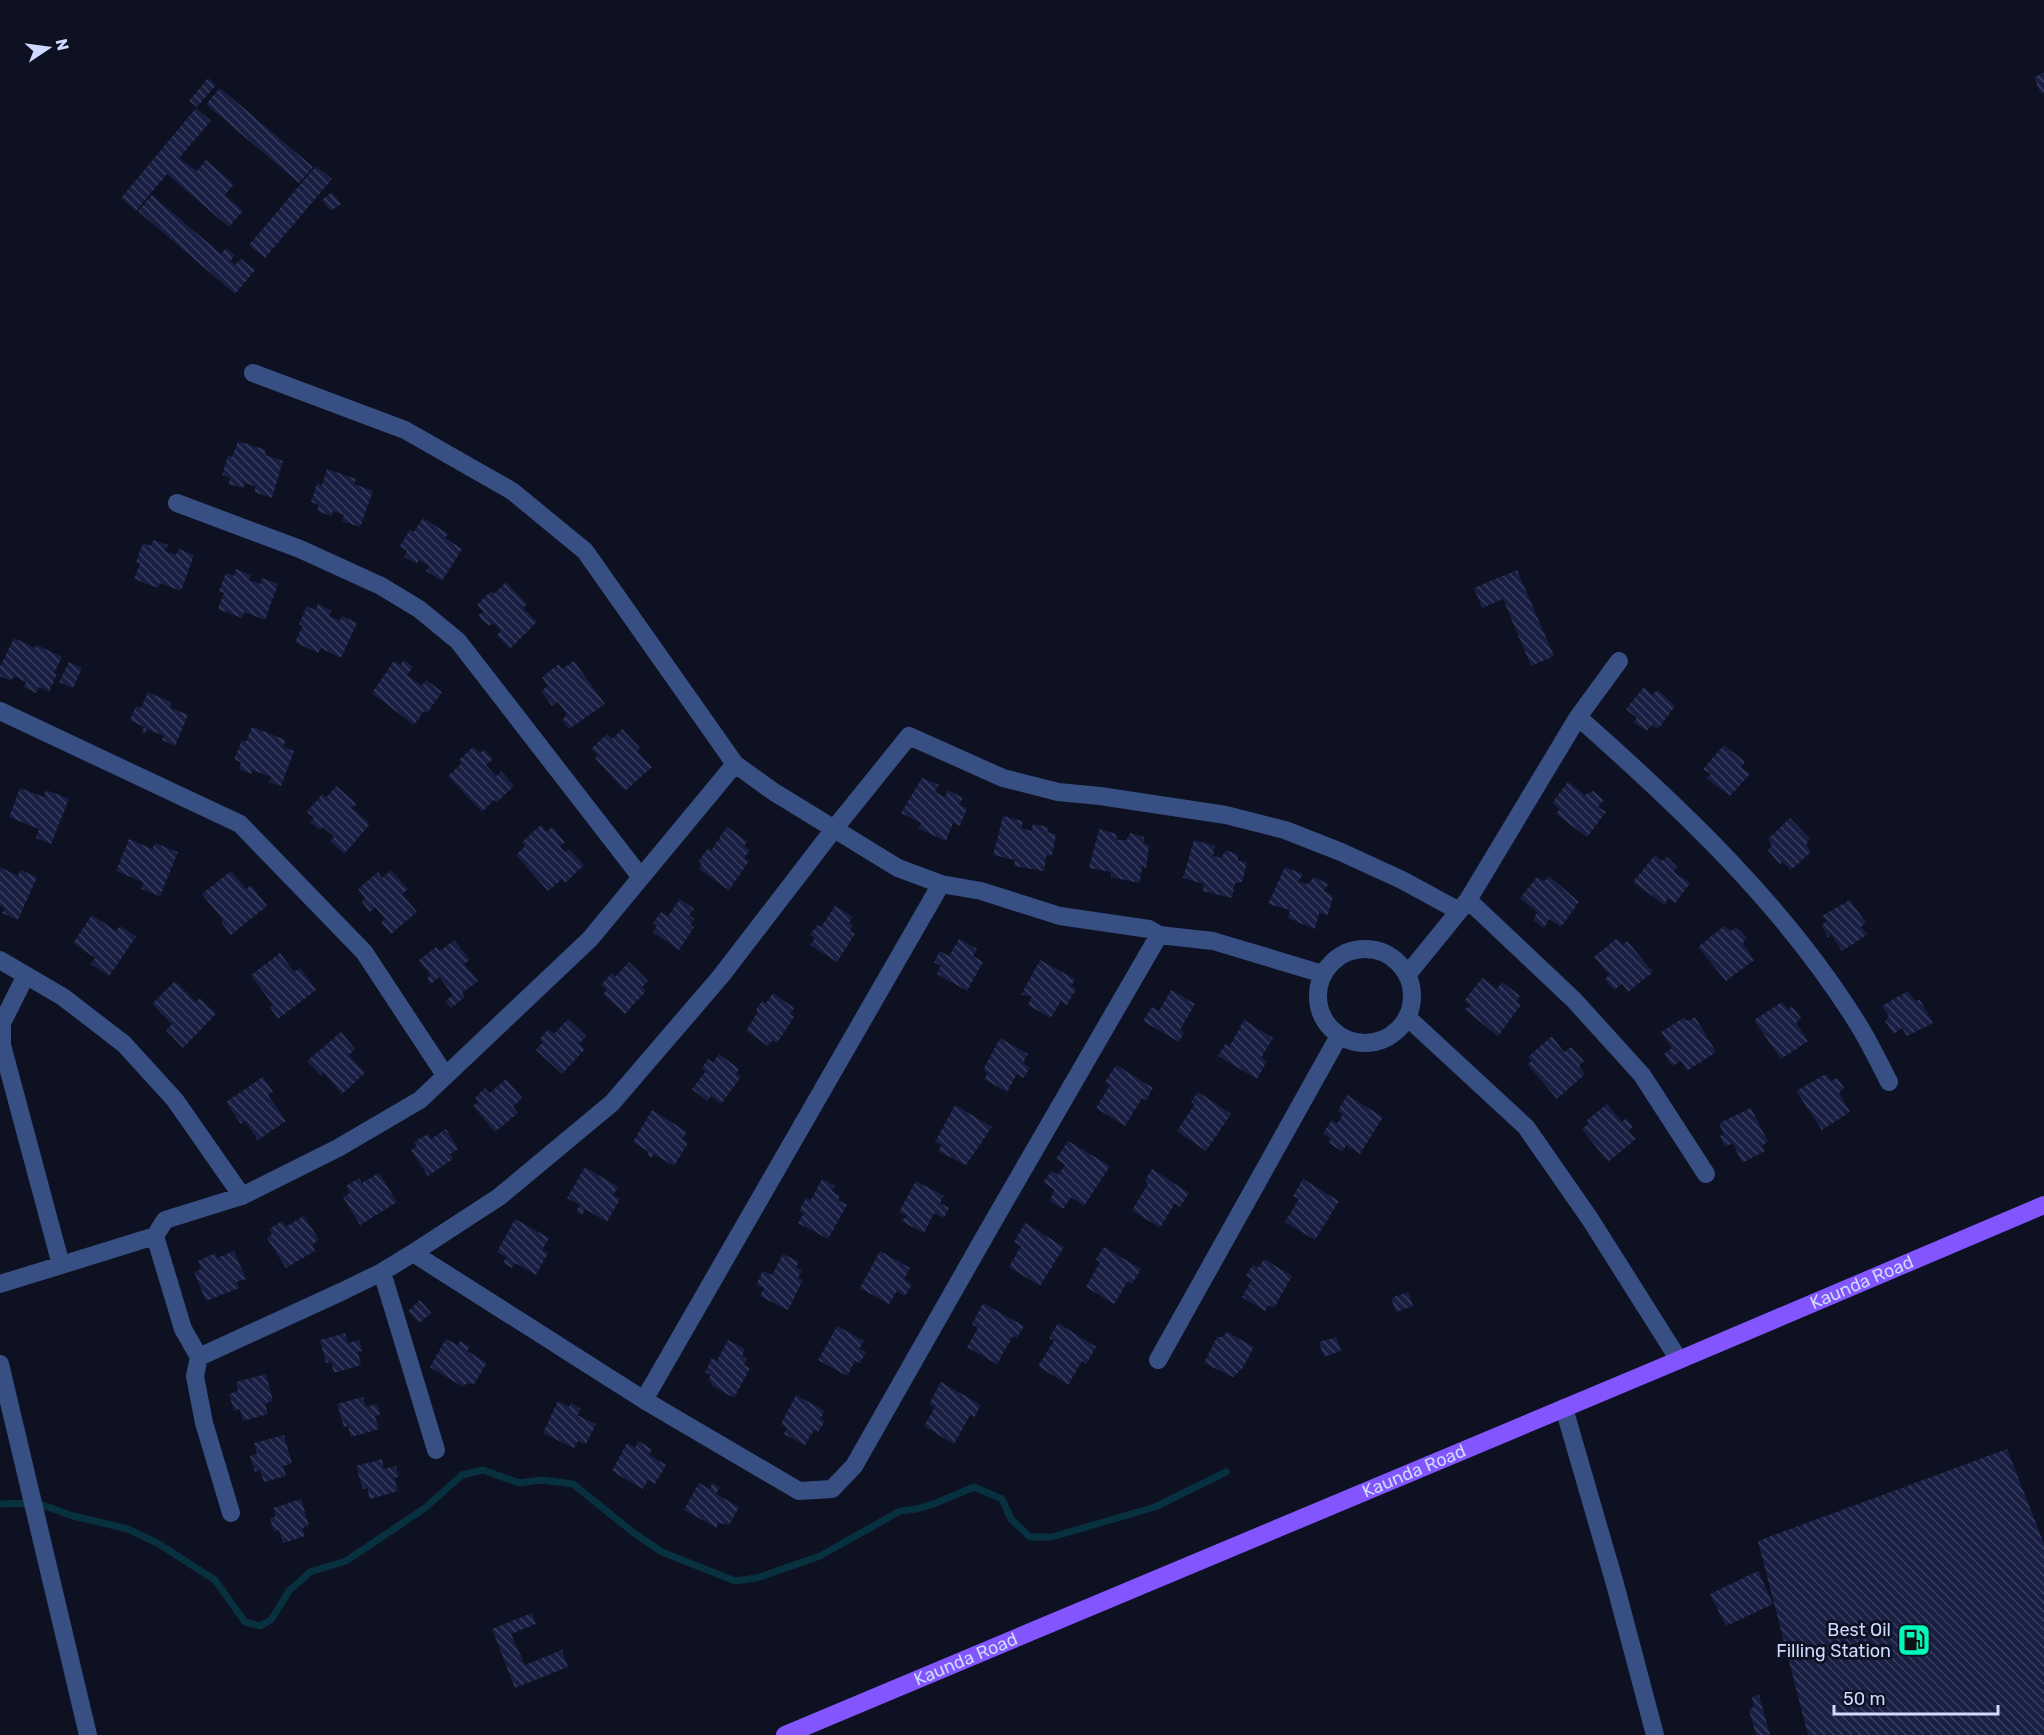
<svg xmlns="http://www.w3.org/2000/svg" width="2044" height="1735" font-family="Rubik,sans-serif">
<defs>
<pattern id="building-back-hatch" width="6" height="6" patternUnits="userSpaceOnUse" patternTransform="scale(1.5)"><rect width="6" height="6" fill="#191f43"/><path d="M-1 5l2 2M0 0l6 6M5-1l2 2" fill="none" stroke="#393f5f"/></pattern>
</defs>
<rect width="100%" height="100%" fill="#0d1122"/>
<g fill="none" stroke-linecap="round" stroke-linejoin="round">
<path stroke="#083140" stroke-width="7" d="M 0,1504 L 37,1503 L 73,1516 L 128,1529 L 159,1544 L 215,1580 L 245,1622 L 260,1626 L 271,1620 L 289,1591 L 310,1572 L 346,1561 L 425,1508 L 462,1475 L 483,1470 L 519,1483 L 542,1480 L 573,1484 L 634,1533 L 662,1552 L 735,1581 L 757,1578 L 820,1556 L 900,1511 L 917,1509 L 936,1503 L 974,1487 L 1002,1499 L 1011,1519 L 1030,1537 L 1052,1537 L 1155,1507 L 1226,1472"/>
</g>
<path fill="url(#building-back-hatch)" d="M 2044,73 L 2044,93 L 2041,94 L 2034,77 Z
M 208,78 L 216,85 L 197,107 L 189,101 Z
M 220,88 L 313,167 L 299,183 L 206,104 Z
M 196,108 L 211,121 L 179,158 L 197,171 L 206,160 L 234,184 L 225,195 L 243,211 L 229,227 L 167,174 L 136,211 L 121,198 Z
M 316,166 L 332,179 L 265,258 L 249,245 Z
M 332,192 L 341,204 L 331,211 L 322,200 Z
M 152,195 L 221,254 L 226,248 L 235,255 L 230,261 L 235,265 L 241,259 L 255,270 L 235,294 L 138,211 Z
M 238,441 L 266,450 L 265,455 L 283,461 L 272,498 L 254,492 L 256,487 L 245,483 L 243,488 L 229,484 L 230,477 L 222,475 L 228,456 L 232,457 Z
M 327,469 L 356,479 L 354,484 L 373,491 L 360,527 L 342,521 L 344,515 L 333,511 L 331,516 L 317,511 L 319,505 L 311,502 L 317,483 L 322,485 Z
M 423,518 L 448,534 L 445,538 L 462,549 L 442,581 L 426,571 L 429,566 L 419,560 L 417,564 L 404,557 L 407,551 L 400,546 L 410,529 L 414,532 Z
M 153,540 L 168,545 L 165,551 L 176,555 L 179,549 L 194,555 L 181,591 L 160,583 L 158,588 L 134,579 L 140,563 L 136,562 L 143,543 L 151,546 Z
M 236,569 L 251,575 L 249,580 L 260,584 L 262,578 L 278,584 L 265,620 L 244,612 L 242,618 L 218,609 L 224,593 L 219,591 L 226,573 L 234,576 Z
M 1517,570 L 1554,656 L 1531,666 L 1503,599 L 1482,608 L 1474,588 Z
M 506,582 L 527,604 L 523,608 L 537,622 L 510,649 L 497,635 L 501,631 L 493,623 L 489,626 L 478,616 L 483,611 L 477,605 L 491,591 L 494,594 Z
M 318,604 L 332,611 L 329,616 L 340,621 L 342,616 L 357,623 L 341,658 L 321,648 L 318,653 L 295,642 L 303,626 L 299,624 L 307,606 L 315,610 Z
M 14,638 L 35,648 L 37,645 L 62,657 L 54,673 L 57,674 L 49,692 L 39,687 L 36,693 L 24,687 L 26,682 L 14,676 L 11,681 L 0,676 L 0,667 Z
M 404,660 L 413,667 L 407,675 L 422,686 L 426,680 L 442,692 L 427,713 L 424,711 L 414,725 L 372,693 L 394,661 L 400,665 Z
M 574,661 L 605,704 L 569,729 L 562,720 L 567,714 L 558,702 L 552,706 L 541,691 L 548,686 L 542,677 L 559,664 L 562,669 Z
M 69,662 L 82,668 L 73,688 L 59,682 Z
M 1644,687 L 1652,695 L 1658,690 L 1675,706 L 1658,729 L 1652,725 L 1647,731 L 1633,722 L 1637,718 L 1626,709 Z
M 148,692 L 171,702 L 171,708 L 188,715 L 175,746 L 162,740 L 164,736 L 147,729 L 145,734 L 141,733 L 144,727 L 130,720 L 136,706 L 141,708 Z
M 252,727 L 286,740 L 283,747 L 294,751 L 281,786 L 269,782 L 271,777 L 253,770 L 251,774 L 239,769 L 241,762 L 234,760 L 242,740 L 246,742 Z
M 622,729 L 640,748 L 637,751 L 652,767 L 625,791 L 595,758 L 598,755 L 591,749 L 607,734 L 612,739 Z
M 1724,745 L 1745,762 L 1741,767 L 1750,774 L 1730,796 L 1706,778 L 1711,774 L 1703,769 Z
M 473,747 L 480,753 L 484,749 L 493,759 L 486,765 L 496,776 L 501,771 L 514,786 L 497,802 L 494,800 L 482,812 L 448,776 L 462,763 L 459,760 Z
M 922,778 L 939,785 L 935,792 L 945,797 L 948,790 L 963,798 L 959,805 L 967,808 L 960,826 L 953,823 L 946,841 L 918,828 L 921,823 L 901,813 Z
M 1568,782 L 1585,795 L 1593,791 L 1604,800 L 1598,807 L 1606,812 L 1587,837 L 1556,814 L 1560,809 L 1552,803 Z
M 336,786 L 357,804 L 352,808 L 370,824 L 344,854 L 330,841 L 334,837 L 323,827 L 320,830 L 310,822 L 314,818 L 307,812 L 322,794 L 326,798 Z
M 20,788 L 44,797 L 46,790 L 69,799 L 51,844 L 36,838 L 39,829 L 9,817 Z
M 1003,816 L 1022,821 L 1022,828 L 1031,831 L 1033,824 L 1049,827 L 1047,832 L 1056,835 L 1052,855 L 1046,856 L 1044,871 L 1014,866 L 1015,860 L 993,855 Z
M 1790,818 L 1810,839 L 1806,845 L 1811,852 L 1791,870 L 1782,861 L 1780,865 L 1768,850 L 1772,845 L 1768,839 Z
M 541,825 L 547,832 L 552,827 L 565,842 L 560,846 L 565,852 L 569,849 L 584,865 L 565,883 L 562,879 L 548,891 L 516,855 L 525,846 L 522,842 Z
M 727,827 L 747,841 L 744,846 L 750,850 L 744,858 L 749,861 L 729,890 L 699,869 L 702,864 L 699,861 L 708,848 L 711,851 Z
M 1099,829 L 1116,834 L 1117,840 L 1127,840 L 1130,833 L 1144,837 L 1144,844 L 1149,845 L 1146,869 L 1143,865 L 1139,883 L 1111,877 L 1111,872 L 1089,868 Z
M 129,839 L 152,849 L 155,843 L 178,852 L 160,896 L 141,889 L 143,882 L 116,871 Z
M 1194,840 L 1215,846 L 1213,856 L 1221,858 L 1226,850 L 1238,855 L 1238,861 L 1247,862 L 1242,882 L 1235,883 L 1232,898 L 1203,891 L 1204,884 L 1183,878 Z
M 1655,855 L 1661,861 L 1667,857 L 1677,867 L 1674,872 L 1690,883 L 1675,903 L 1668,898 L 1665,905 L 1633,882 Z
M 0,867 L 18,876 L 20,870 L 37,877 L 18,920 L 2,913 L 5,908 L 0,906 Z
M 1285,867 L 1303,874 L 1298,882 L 1308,884 L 1314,877 L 1328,884 L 1324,891 L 1333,896 L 1328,915 L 1319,913 L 1315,929 L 1288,918 L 1290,910 L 1268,904 Z
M 391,870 L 408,889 L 402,894 L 417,912 L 391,934 L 381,922 L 385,919 L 375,907 L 370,912 L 362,902 L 365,898 L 358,889 L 378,872 L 382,878 Z
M 231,871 L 246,889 L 251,885 L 267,906 L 231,935 L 221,922 L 223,920 L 202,894 Z
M 1549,876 L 1579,902 L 1561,927 L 1549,919 L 1544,928 L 1533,920 L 1537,912 L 1520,898 L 1537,877 L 1544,881 Z
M 680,899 L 694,909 L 689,915 L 694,919 L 690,925 L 694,927 L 679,950 L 653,932 L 657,926 L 653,923 L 661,912 L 668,916 Z
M 1850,900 L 1866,923 L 1861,927 L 1868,934 L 1842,951 L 1831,934 L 1828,938 L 1822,925 L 1827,921 L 1822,916 Z
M 835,906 L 853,917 L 849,923 L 853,926 L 850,931 L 855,934 L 837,962 L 810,945 L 815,938 L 810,935 L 817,925 L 821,927 Z
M 92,915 L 116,931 L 120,926 L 136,937 L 109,976 L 91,964 L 95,958 L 73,943 Z
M 1724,926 L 1731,931 L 1736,927 L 1747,938 L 1743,943 L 1754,960 L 1726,981 L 1698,947 Z
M 1617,938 L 1623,945 L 1627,941 L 1653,972 L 1628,992 L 1622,984 L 1614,990 L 1605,979 L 1609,975 L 1594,957 Z
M 959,939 L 977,949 L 973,956 L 983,962 L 967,991 L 937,974 L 941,966 L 934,962 L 940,951 L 949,956 Z
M 454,940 L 470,960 L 464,964 L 478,981 L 462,993 L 465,997 L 451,1008 L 445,1001 L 453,995 L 439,977 L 431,984 L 427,979 L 430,975 L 419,960 L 436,947 L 440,951 Z
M 280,953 L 294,972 L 300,968 L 316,990 L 278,1019 L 270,1007 L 273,1005 L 251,975 Z
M 1040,960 L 1075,979 L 1071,986 L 1076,989 L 1067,1005 L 1061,1001 L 1051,1018 L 1028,1005 L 1032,996 L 1021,995 Z
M 629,962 L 648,981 L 642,987 L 646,991 L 625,1014 L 603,994 L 607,990 L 601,985 L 612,973 L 615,977 Z
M 1482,978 L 1497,989 L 1502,982 L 1520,996 L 1516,1001 L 1521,1005 L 1498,1036 L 1464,1009 L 1471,1006 L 1464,1001 Z
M 175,981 L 196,1002 L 200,998 L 216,1014 L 183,1048 L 166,1030 L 172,1024 L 152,1004 Z
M 1171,990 L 1195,1004 L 1180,1030 L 1184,1032 L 1179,1042 L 1143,1021 L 1152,1007 L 1159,1011 Z
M 1908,991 L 1915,1001 L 1920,1000 L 1933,1023 L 1907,1036 L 1902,1028 L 1894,1034 L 1885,1021 L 1889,1016 L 1882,1006 Z
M 773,993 L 794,1008 L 790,1014 L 794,1017 L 777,1043 L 772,1040 L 768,1046 L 746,1031 L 758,1012 L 756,1010 L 762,1001 L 766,1003 Z
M 1782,1002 L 1788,1010 L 1792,1006 L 1801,1018 L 1796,1023 L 1808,1041 L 1781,1059 L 1754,1020 Z
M 1695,1017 L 1716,1052 L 1687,1071 L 1681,1061 L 1672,1066 L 1664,1054 L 1672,1048 L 1661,1032 L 1683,1018 L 1688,1021 Z
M 568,1019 L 586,1036 L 579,1044 L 585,1049 L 562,1074 L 536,1050 L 543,1042 L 540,1039 L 548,1029 L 554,1034 Z
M 1244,1020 L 1273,1038 L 1261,1058 L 1267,1061 L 1257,1079 L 1218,1056 L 1225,1044 L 1229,1047 Z
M 341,1032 L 355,1049 L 349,1055 L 365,1073 L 342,1094 L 324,1073 L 321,1076 L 307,1061 Z
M 1552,1036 L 1564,1052 L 1571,1047 L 1584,1061 L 1579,1066 L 1585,1074 L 1557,1099 L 1527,1064 L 1532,1061 L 1528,1057 Z
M 1000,1038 L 1028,1054 L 1023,1063 L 1030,1067 L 1024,1078 L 1017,1074 L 1007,1092 L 984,1079 L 988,1073 L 983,1070 Z
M 719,1054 L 739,1069 L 736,1074 L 741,1077 L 721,1104 L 711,1096 L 707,1101 L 692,1089 L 706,1071 L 702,1068 L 708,1059 L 713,1063 Z
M 1116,1065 L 1153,1088 L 1146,1100 L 1142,1098 L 1125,1126 L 1096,1108 L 1110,1085 L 1105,1082 Z
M 1826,1074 L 1831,1081 L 1837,1078 L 1844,1088 L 1839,1093 L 1850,1112 L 1822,1130 L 1796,1091 Z
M 263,1077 L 273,1092 L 268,1095 L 286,1121 L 258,1140 L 245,1121 L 241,1124 L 226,1102 Z
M 506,1079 L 522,1098 L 513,1107 L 518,1113 L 495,1132 L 473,1106 L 478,1102 L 475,1098 L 485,1088 L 490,1093 Z
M 1198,1092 L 1231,1114 L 1206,1151 L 1177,1131 L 1195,1104 L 1191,1102 Z
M 1347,1095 L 1383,1117 L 1360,1154 L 1346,1145 L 1343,1152 L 1329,1143 L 1331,1139 L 1323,1133 L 1332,1120 L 1337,1124 L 1343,1114 L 1338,1111 Z
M 1607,1104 L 1622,1122 L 1626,1118 L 1633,1127 L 1628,1131 L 1636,1139 L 1608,1162 L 1582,1129 L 1589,1123 L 1587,1120 Z
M 955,1105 L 992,1127 L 966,1165 L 938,1151 L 942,1145 L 935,1142 Z
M 1751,1108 L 1768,1142 L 1762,1145 L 1765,1151 L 1742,1163 L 1733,1143 L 1725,1147 L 1720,1136 L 1724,1134 L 1719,1123 Z
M 652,1110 L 687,1132 L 682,1139 L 688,1143 L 674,1166 L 654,1154 L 651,1158 L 647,1155 L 649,1152 L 633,1142 Z
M 446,1129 L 458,1149 L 450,1154 L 453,1159 L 428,1176 L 411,1150 L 417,1146 L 414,1142 L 428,1134 L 431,1139 Z
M 1068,1141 L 1110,1166 L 1084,1206 L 1071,1197 L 1063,1209 L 1050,1201 L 1054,1190 L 1043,1182 L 1052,1171 L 1058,1175 L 1065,1165 L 1056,1159 Z
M 585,1167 L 618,1187 L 613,1195 L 620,1199 L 607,1222 L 585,1209 L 582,1215 L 576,1212 L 580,1205 L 567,1198 Z
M 1152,1169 L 1189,1193 L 1180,1207 L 1175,1203 L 1160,1228 L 1132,1210 L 1148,1184 L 1145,1180 Z
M 379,1173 L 397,1202 L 360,1225 L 343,1197 L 350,1193 L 346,1186 L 359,1178 L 362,1183 Z
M 822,1179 L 835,1186 L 832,1191 L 840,1196 L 838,1200 L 847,1205 L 828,1239 L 798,1223 L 804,1213 L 799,1211 L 806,1198 L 811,1200 Z
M 1303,1179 L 1339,1201 L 1315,1240 L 1285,1222 L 1299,1199 L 1293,1196 Z
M 916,1181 L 944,1196 L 940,1203 L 949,1208 L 944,1218 L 934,1213 L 924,1233 L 901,1221 L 907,1216 L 899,1212 Z
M 304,1216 L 319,1240 L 312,1245 L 315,1251 L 286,1268 L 267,1238 L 272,1234 L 269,1229 L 282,1221 L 286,1227 Z
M 515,1219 L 549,1238 L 542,1250 L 548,1253 L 536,1275 L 515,1263 L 512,1268 L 503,1263 L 507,1257 L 497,1252 Z
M 1025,1223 L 1064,1247 L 1040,1286 L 1009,1267 L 1021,1246 L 1014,1242 Z
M 1104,1247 L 1141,1269 L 1132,1284 L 1128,1281 L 1114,1304 L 1086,1287 L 1100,1262 L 1096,1259 Z
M 234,1251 L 246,1279 L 236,1282 L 239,1288 L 206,1301 L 194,1272 L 202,1269 L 198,1261 L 215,1253 L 217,1258 Z
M 880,1251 L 910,1268 L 904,1279 L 912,1284 L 905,1296 L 897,1291 L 889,1304 L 860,1288 Z
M 783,1254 L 799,1262 L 796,1267 L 802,1270 L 798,1278 L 803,1280 L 788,1310 L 760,1296 L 764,1288 L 756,1285 L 763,1271 L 772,1275 Z
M 1264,1259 L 1292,1276 L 1274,1308 L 1269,1305 L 1265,1311 L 1242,1297 L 1252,1279 L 1246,1276 L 1253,1265 L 1258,1268 Z
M 1408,1292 L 1413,1306 L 1396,1312 L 1391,1298 Z
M 420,1300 L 431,1313 L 419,1323 L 408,1311 Z
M 983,1303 L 1024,1326 L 1017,1338 L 1013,1336 L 997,1364 L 967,1347 L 978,1328 L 972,1324 Z
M 1058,1323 L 1096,1347 L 1086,1364 L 1082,1361 L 1068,1385 L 1038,1366 L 1054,1341 L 1049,1338 Z
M 837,1326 L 864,1341 L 859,1349 L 866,1352 L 860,1363 L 855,1361 L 847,1376 L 818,1360 Z
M 1227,1332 L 1254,1347 L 1242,1369 L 1233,1377 L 1204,1363 L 1217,1337 L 1222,1337 Z
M 345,1333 L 348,1343 L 359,1340 L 362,1351 L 358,1352 L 361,1365 L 334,1373 L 331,1362 L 326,1363 L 320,1340 Z
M 1336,1337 L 1341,1351 L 1324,1357 L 1319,1342 Z
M 446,1339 L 458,1345 L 460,1341 L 470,1347 L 467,1351 L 487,1363 L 474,1384 L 467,1383 L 463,1387 L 430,1367 Z
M 728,1340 L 745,1349 L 742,1356 L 747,1359 L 744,1365 L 750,1368 L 734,1398 L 711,1385 L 712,1382 L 708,1380 L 711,1375 L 705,1372 L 712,1358 L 717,1361 Z
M 266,1374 L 273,1401 L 265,1403 L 268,1414 L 243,1421 L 240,1409 L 234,1411 L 229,1394 L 238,1391 L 236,1382 Z
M 941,1382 L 981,1405 L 974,1417 L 970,1415 L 954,1444 L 924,1426 L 935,1407 L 929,1404 Z
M 796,1395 L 825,1411 L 820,1419 L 825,1421 L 818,1432 L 814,1430 L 805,1445 L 784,1434 L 787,1428 L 781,1424 Z
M 363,1397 L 366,1407 L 377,1404 L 380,1415 L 375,1416 L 379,1429 L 351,1437 L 348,1426 L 344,1427 L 337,1404 Z
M 558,1401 L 569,1407 L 571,1403 L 581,1409 L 577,1415 L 596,1424 L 586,1444 L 578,1441 L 574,1448 L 543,1433 Z
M 284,1435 L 292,1464 L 283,1466 L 286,1476 L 264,1482 L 260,1470 L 255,1472 L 250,1456 L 257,1454 L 254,1443 Z
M 638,1441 L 652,1449 L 649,1455 L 666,1465 L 655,1484 L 648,1480 L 643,1489 L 612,1471 L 627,1443 L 635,1448 Z
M 2007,1449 L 2044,1544 L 2044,1735 L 1808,1735 L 1758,1541 Z
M 382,1459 L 384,1469 L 396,1466 L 399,1477 L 394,1478 L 398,1491 L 370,1499 L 367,1488 L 363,1489 L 356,1466 Z
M 699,1483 L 710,1489 L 712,1483 L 720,1487 L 716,1494 L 739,1507 L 729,1525 L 718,1523 L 717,1528 L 684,1510 Z
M 301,1499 L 309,1526 L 302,1528 L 305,1536 L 283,1543 L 279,1530 L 274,1532 L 270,1518 L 276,1516 L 273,1508 Z
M 1758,1571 L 1773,1604 L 1726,1626 L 1710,1594 Z
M 532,1613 L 536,1624 L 511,1634 L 525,1665 L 562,1650 L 568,1667 L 515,1688 L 492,1629 Z
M 1759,1695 L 1770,1735 L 1756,1735 L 1749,1709 L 1754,1707 L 1752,1697 Z"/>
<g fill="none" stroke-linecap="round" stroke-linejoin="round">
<path stroke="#374f82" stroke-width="18" d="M 253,373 L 405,430 L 512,491 L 585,551 L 735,764 L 774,792 L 898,868 L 941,884 L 981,891 L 1060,916 L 1149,929 L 1159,935 L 1213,941 L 1323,974
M 177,503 L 300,549 L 381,586 L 419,609 L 458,641 L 640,876
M 0,711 L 240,824 L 364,952 L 445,1075
M 1578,717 C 1683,810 1788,909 1861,1029 C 1871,1046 1880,1064 1889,1082
M 1468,900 L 1574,1000 L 1642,1075 L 1706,1174
M1318 996a47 47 0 1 1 94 0a47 47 0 1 1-94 0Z
M 0,960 L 63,997 L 124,1044 L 175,1100 L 242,1196
M 26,975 L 2,1023 L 2,1045 L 61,1265
M 1407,975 L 1468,900 L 1578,717 L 1619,661
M 1408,1018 L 1526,1127 L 1590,1219 L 1679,1360
M 413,1253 L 644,1400 L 799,1491 L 832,1489 L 854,1466 L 990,1227 L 1159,935
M 382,1272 L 436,1450
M 0,1284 L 155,1236
M 199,1357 L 183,1329 L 155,1236 L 165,1220 L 242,1196 L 338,1148 L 420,1100 L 590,939 L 735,764
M 1158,1360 L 1339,1036
M 0,1364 L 88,1735
M 644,1400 L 941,884
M 1564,1408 L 1615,1584 L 1655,1735
M 231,1513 L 204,1423 L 195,1376 L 199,1357 L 343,1291 L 382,1272 L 413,1253 L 499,1197 L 612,1103 L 721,976 L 834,829 L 909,736 L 1003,778 L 1058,792 L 1100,796 L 1226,815 L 1285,830 L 1341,852 L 1402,880 L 1459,911"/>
<path stroke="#8255ff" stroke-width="18" id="s1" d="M 785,1735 L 1679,1360 L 2044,1205"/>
</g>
<defs>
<g id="fuel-square" transform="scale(1.725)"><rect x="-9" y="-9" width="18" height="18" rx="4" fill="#00f9b8" stroke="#0d1122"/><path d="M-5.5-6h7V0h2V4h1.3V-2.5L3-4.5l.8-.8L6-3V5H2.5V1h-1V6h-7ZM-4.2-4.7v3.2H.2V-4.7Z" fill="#111"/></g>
</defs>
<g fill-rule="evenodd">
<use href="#fuel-square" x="1914" y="1640"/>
</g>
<g text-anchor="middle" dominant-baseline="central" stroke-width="6" stroke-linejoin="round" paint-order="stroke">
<g font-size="18" fill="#cedaff" stroke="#0d1122">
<text stroke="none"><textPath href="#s1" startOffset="1168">Kaunda Road</textPath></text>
<text stroke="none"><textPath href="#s1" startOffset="682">Kaunda Road</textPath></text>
<text stroke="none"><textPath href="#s1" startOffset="196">Kaunda Road</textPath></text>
</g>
<g font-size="18" fill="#cedaff" stroke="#0d1122" text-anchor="end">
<text x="1891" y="1630">Best Oil<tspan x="1891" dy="21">Filling Station</tspan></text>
</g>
</g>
<g transform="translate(48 48) rotate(77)" stroke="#0d1122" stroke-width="4.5" paint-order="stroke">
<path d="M0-4.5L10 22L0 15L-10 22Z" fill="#cedaff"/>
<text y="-9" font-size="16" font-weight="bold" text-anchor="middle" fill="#cedaff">N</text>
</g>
<path d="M1834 1705v9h164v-9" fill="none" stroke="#cedaff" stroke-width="3"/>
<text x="1843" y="1705" font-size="18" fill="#cedaff" stroke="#0d1122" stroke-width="4.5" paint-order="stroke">50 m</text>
</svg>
